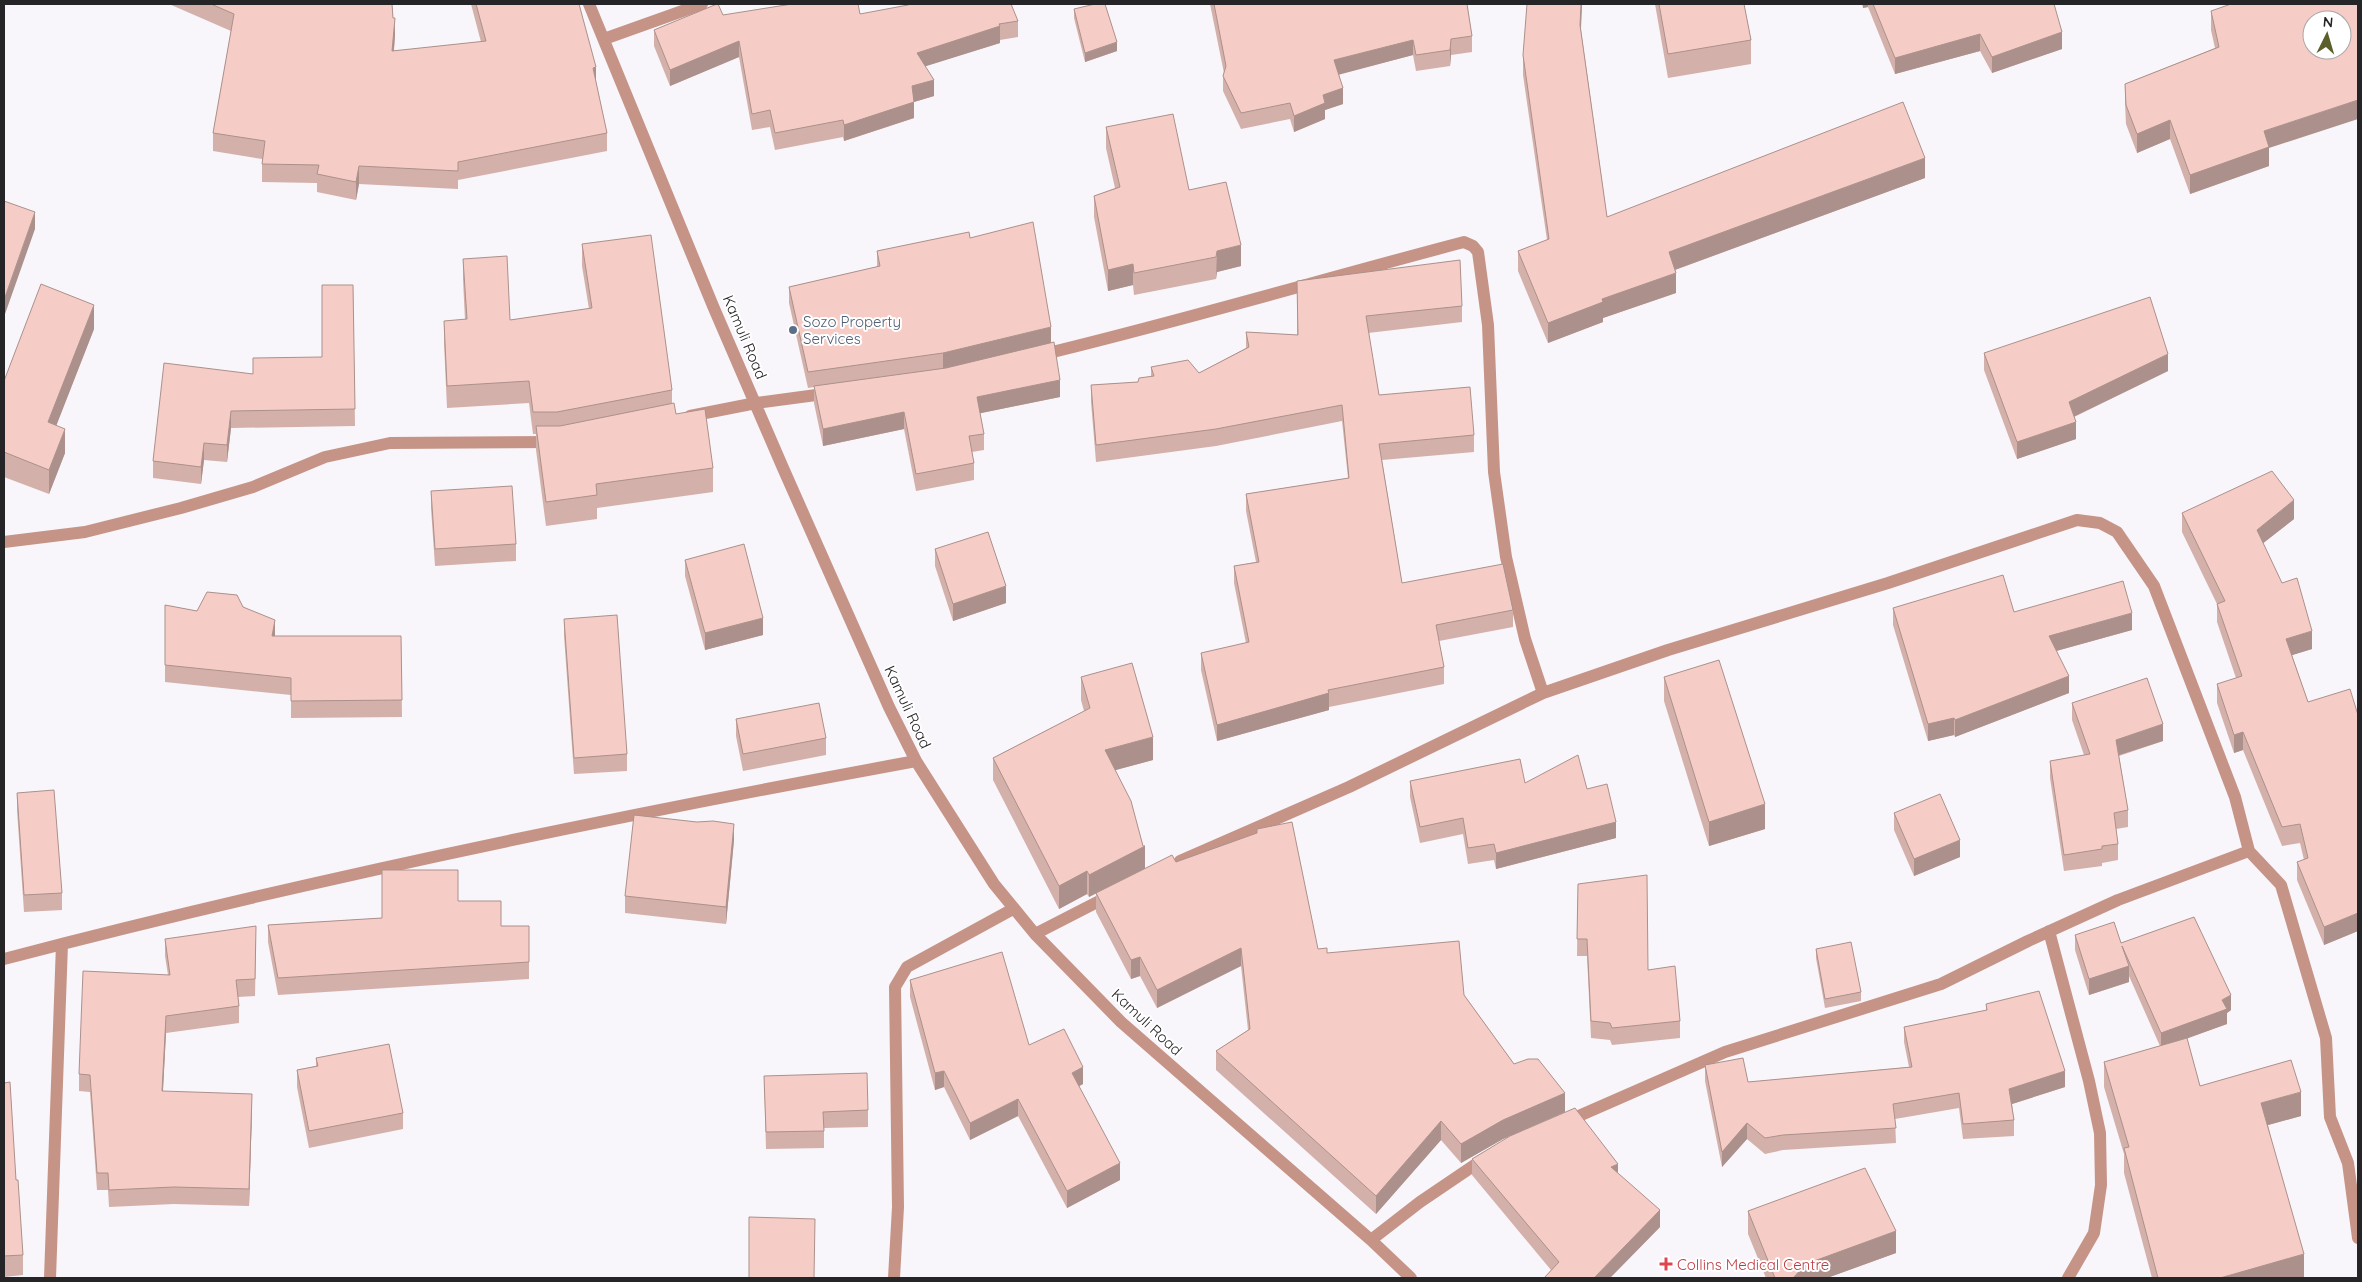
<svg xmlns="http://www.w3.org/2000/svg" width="2362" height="1282" font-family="Quicksand,sans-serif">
<rect width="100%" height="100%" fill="#f8f5fb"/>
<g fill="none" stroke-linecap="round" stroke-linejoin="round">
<path stroke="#c59487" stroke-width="12" d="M 589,4 L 713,306 L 783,468 L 889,707 L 916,761 L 994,884 L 1035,934 L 1121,1022 L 1371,1240 L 1411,1278
M 604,39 L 702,4
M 1040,355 C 1182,321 1323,279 1464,242 L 1473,246 L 1478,252 L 1488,325 L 1494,472 L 1506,557 L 1525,639 L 1543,693
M 690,416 L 756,403 L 831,393
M 4,542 L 85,532 L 181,508 L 253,487 L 325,457 L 390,443 L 553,442
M 1180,861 L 1349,787 L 1543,693 L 1668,650 L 1888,583 L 2077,520 L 2100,523 L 2117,532 L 2154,586 L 2235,797 L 2249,851
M 2049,931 L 2089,1081 L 2100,1133 L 2101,1185 L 2094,1233 L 2068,1278
M 1035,934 L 1111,895
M 4,959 C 305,880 610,817 916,761
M 1565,1122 L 1725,1052 L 1941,984 L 2028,941 L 2118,900 L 2249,851 L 2281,885 L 2326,1038 L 2330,1117 L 2348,1163 L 2358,1238
M 1371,1240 L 1420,1202 L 1485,1158
M 50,1278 L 62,944
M 894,1278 L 898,1207 L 895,987 L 907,967 L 1013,909"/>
</g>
<path fill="#d4b0aa" d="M 169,4 L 392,4 L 393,18 L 395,36 L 394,51 L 481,42 L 471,4 L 579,4 L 607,133 L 607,151 L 458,180 L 458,189 L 359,184 L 356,200 L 317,192 L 317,183 L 262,182 L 262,159 L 213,151 L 213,133 L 231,31 Z
M 1210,4 L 1467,4 L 1472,36 L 1472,52 L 1451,55 L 1450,66 L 1416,71 L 1413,55 L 1339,74 L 1343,104 L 1325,110 L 1325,119 L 1294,132 L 1290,119 L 1241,129 L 1223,91 L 1223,76 L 1224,73 Z
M 1582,4 L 1581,30 L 1607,217 L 1925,178 L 1675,270 L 1676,293 L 1603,318 L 1603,322 L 1548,343 L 1518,271 L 1518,251 L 1547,240 L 1523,75 L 1523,55 Z
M 1655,4 L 1744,4 L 1751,40 L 1751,64 L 1668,78 Z
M 1862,4 L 2054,4 L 2062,49 L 1992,73 L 1980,51 L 1895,74 L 1868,7 L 1863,8 Z
M 1074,9 L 1117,51 L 1085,62 L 1074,18 Z
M 2211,11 L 2269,148 L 2269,166 L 2190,194 L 2170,139 L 2137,153 L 2126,124 L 2125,103 L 2125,84 L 2215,48 L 2211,30 Z
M 860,14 L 1018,21 L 1018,37 L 1000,40 L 1000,43 L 925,66 L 934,96 L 914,102 L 914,118 L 844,141 L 843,137 L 775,150 L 770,127 L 752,130 L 739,57 L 670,86 L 654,46 L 654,30 L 723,15 Z
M 1106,127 L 1189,190 L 1241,266 L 1217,272 L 1216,279 L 1134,295 L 1133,285 L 1108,291 L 1094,217 L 1094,196 L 1115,188 L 1106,148 Z
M 970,238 L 1051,343 L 1060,397 L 980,413 L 984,434 L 984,450 L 972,452 L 974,463 L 974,480 L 916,491 L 904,429 L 823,446 L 814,403 L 814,387 L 808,388 L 789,303 L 789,287 L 877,267 L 877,251 Z
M 582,244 L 672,390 L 672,403 L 676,414 L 713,468 L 713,492 L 597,508 L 597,519 L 546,526 L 536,450 L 536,434 L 533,434 L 529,403 L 447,408 L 444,343 L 444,321 L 465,320 L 463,280 L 463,259 L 510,320 L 589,309 L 582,266 Z
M 1297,281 L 1462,306 L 1462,322 L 1368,333 L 1379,395 L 1474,435 L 1474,452 L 1382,460 L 1402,583 L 1513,610 L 1513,627 L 1439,641 L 1444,667 L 1444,684 L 1329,707 L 1329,710 L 1217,741 L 1201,670 L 1201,653 L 1246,643 L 1234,583 L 1234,566 L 1256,562 L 1246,511 L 1246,494 L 1348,478 L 1342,421 L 1216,446 L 1096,462 L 1091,402 L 1091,385 L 1138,382 L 1151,376 L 1151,367 L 1199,373 L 1246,348 L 1246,332 L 1297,335 Z
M 353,285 L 355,426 L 231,428 L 227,462 L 204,460 L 201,484 L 153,478 L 153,461 L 253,374 L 322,357 Z
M 94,329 L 56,425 L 65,453 L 49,494 L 4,477 L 4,381 Z
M 1984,353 L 2168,371 L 2074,417 L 2076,439 L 2017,459 L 1984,370 Z
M 431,491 L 516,544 L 516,561 L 435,566 L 431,508 Z
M 2182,513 L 2294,519 L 2263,543 L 2312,649 L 2292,655 L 2308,702 L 2358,715 L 2358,931 L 2324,945 L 2297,880 L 2297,862 L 2304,860 L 2300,843 L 2282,846 L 2243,750 L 2234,753 L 2217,703 L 2217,684 L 2236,678 L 2217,622 L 2217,604 L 2182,532 Z
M 935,549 L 1006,603 L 953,621 L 935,566 Z
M 685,560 L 763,635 L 705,650 L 685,576 Z
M 165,605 L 197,611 L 243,607 L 275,636 L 401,636 L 402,717 L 291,718 L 291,695 L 165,682 Z
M 1893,608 L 2014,612 L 2132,630 L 2056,651 L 2069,693 L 1955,737 L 1954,735 L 1928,741 L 1893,625 Z
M 564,619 L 627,754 L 627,771 L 574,774 L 564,636 Z
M 1081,677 L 1153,760 L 1115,770 L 1145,869 L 1176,862 L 1257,833 L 1257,829 L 1318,949 L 1327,953 L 1464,995 L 1514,1064 L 1565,1112 L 1503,1139 L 1461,1163 L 1441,1140 L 1376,1214 L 1216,1070 L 1216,1051 L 1248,1030 L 1241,966 L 1157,1008 L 1140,976 L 1131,979 L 1096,912 L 1096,893 L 1089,897 L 1087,894 L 1059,909 L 993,780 L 993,758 L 1084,711 L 1081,700 Z
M 1664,677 L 1765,829 L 1709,846 L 1664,701 Z
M 2072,703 L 2163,741 L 2119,756 L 2128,810 L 2128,827 L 2116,829 L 2118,844 L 2118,860 L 2102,863 L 2102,866 L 2064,871 L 2050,778 L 2050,761 L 2084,755 L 2072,720 Z
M 736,719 L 826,738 L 826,755 L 743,771 L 736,736 Z
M 1410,781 L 1525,783 L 1587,789 L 1616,838 L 1496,869 L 1494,860 L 1468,864 L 1463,834 L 1420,843 L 1410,797 Z
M 17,793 L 62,893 L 62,910 L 24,912 L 17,810 Z
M 1894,813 L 1960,857 L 1914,876 L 1894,830 Z
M 734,840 L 726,924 L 625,913 L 625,896 Z
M 1578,884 L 1648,970 L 1680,1021 L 1680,1038 L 1612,1045 L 1610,1040 L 1591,1038 L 1587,956 L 1577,956 Z
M 458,901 L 501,926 L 529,962 L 529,979 L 278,995 L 268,942 L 268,925 L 382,918 Z
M 2075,935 L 2121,943 L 2231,1010 L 2227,1013 L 2227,1024 L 2187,1038 L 2200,1086 L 2301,1116 L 2268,1125 L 2304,1278 L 2152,1278 L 2124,1173 L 2124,1154 L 2104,1087 L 2104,1062 L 2160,1046 L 2129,976 L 2129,982 L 2089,995 L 2075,950 Z
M 165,939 L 256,943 L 255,996 L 238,997 L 239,1006 L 239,1023 L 166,1033 L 163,1091 L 252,1110 L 249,1206 L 174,1204 L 109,1207 L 108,1190 L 97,1190 L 90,1092 L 79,1091 L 79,1074 L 168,975 L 165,956 Z
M 1816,949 L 1861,992 L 1861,1001 L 1825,1008 L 1816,958 Z
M 910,980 L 1029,1045 L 1083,1084 L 1079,1086 L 1120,1180 L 1067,1208 L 1018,1116 L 970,1140 L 944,1087 L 935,1090 L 910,997 Z
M 1986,1004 L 2065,1087 L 2012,1104 L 2014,1120 L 2014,1136 L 1963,1139 L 1959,1108 L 1895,1119 L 1896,1143 L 1783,1150 L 1765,1154 L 1747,1139 L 1722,1167 L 1705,1081 L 1705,1065 L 1748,1082 L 1909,1067 L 1904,1042 L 1904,1027 L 1986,1010 Z
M 316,1058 L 403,1113 L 403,1129 L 309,1148 L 297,1087 L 297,1070 L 316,1066 Z
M 764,1076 L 868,1110 L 868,1127 L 824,1128 L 824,1148 L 766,1149 Z
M 4,1083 L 16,1180 L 23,1255 L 23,1275 L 4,1277 Z
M 1472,1159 L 1618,1174 L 1660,1227 L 1610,1278 L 1544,1278 L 1551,1270 L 1472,1175 Z
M 1748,1211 L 1896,1253 L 1827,1278 L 1766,1278 L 1748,1234 Z"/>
<path fill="#ac908b" d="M 1581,4 L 1582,4 L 1580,45 L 1580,25 Z
M 1863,4 L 1868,4 L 1868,7 L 1863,8 Z
M 395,18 L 395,36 L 392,70 L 392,51 Z
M 1000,26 L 1000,43 L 917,69 L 917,53 Z
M 2062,32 L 2062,49 L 1992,73 L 1992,57 Z
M 1980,34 L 1980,51 L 1895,74 L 1895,58 Z
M 1451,39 L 1451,55 L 1450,66 L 1450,50 Z
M 1413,40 L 1413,55 L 1334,76 L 1334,60 Z
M 739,41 L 739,57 L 670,86 L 670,70 Z
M 1117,42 L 1117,51 L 1085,62 L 1085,53 Z
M 596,67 L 596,85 L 593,68 Z
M 934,80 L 934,96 L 914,102 L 914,118 L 844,141 L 844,125 L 912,86 Z
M 1343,88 L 1343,104 L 1325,110 L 1325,119 L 1294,132 L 1294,116 L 1323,95 Z
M 2358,100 L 2358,119 L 2269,148 L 2269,166 L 2190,194 L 2190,175 L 2264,131 Z
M 2170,120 L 2170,139 L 2137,153 L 2137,134 Z
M 1925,158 L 1925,178 L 1669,272 L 1669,252 Z
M 359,166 L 359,184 L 356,200 L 356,182 Z
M 35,212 L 35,229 L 4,317 L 4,300 Z
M 1241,245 L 1241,266 L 1217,272 L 1216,279 L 1217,251 Z
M 1133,264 L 1133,285 L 1108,291 L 1108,270 Z
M 1676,273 L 1676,293 L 1603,318 L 1603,322 L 1548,343 L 1548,323 L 1602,299 Z
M 94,305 L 94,329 L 48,447 L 48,422 Z
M 1051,327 L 1051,343 L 943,369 L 943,353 Z
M 2168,354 L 2168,371 L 2069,419 L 2069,402 Z
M 1060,380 L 1060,397 L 977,414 L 977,397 Z
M 231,411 L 231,428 L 227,462 L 227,445 Z
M 904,412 L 904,429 L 823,446 L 823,429 Z
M 2076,422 L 2076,439 L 2017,459 L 2017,442 Z
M 65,429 L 65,453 L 49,494 L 49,470 Z
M 204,443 L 204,460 L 201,484 L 201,467 Z
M 2294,500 L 2294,519 L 2257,548 L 2257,530 Z
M 1006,586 L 1006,603 L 953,621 L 953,604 Z
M 2132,613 L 2132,630 L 2049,653 L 2049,636 Z
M 763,618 L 763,635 L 705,650 L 705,633 Z
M 275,620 L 275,637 L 272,636 Z
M 2312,631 L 2312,649 L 2286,657 L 2286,639 Z
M 2069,676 L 2069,693 L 1955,737 L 1955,720 Z
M 1329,693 L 1329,710 L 1217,741 L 1217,725 Z
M 1954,718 L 1954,735 L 1928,741 L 1928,724 Z
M 2163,724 L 2163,741 L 2116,756 L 2116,740 Z
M 2243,732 L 2243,750 L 2234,753 L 2234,735 Z
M 1153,737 L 1153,760 L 1105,773 L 1105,750 Z
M 1765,804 L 1765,829 L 1709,846 L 1709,822 Z
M 1616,822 L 1616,838 L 1496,869 L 1496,853 Z
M 734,824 L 734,840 L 726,924 L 726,907 Z
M 1960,840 L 1960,857 L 1914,876 L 1914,859 Z
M 1145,846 L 1145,869 L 1089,897 L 1089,875 Z
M 1087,871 L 1087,894 L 1059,909 L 1059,886 Z
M 2358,913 L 2358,931 L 2324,945 L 2324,927 Z
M 1241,948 L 1241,966 L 1157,1008 L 1157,990 Z
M 1140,957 L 1140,976 L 1131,979 L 1131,960 Z
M 2129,966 L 2129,982 L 2089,995 L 2089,979 Z
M 2231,995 L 2231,1010 L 2227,1013 L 2227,1024 L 2161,1048 L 2161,1033 Z
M 166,1016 L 166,1033 L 162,1108 L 162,1091 Z
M 1083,1067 L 1083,1084 L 1072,1090 L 1072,1073 Z
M 944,1071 L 944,1087 L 935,1090 L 935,1073 Z
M 2065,1071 L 2065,1087 L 2009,1105 L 2009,1089 Z
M 2301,1092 L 2301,1116 L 2261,1127 L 2261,1103 Z
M 1565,1093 L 1565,1112 L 1503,1139 L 1461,1163 L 1461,1144 L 1503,1120 Z
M 252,1094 L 252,1110 L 249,1206 L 249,1189 Z
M 1018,1099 L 1018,1116 L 970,1140 L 970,1123 Z
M 1441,1121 L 1441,1140 L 1376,1214 L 1376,1196 Z
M 1747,1123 L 1747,1139 L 1722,1167 L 1722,1152 Z
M 1120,1163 L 1120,1180 L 1067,1208 L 1067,1191 Z
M 1618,1164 L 1618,1181 L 1611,1167 Z
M 1660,1210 L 1660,1227 L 1610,1278 L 1594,1278 Z
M 1896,1231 L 1896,1253 L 1827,1278 L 1793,1278 L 1806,1264 Z
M 2304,1254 L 2304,1278 L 2220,1278 Z"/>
<path fill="#f6cdc6" stroke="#ac908b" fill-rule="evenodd" d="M 211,4 L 392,4 L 393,18 L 395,18 L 392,51 L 486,41 L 476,4 L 579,4 L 596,67 L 593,68 L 607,133 L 458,162 L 458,171 L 359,166 L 356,182 L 317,174 L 319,165 L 262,164 L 265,141 L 213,133 L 234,14 Z
M 717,4 L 718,4 L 723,15 L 792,4 L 858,4 L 860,14 L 908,5 L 910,4 L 1011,4 L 1018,21 L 999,24 L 1000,26 L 917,53 L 934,80 L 912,86 L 914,102 L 844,125 L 843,120 L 775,133 L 770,110 L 752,114 L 739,41 L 670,70 L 654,30 Z
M 1095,4 L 1105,4 L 1117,42 L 1085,53 L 1074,9 Z
M 1214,4 L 1467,4 L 1472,36 L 1451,39 L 1450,50 L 1416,55 L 1413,40 L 1334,60 L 1343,88 L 1323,95 L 1325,103 L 1294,116 L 1290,103 L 1241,113 L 1223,76 L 1226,66 Z
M 1527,4 L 1581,4 L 1580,25 L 1607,217 L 1903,102 L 1925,158 L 1669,252 L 1676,273 L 1602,299 L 1603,302 L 1548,323 L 1518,251 L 1549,239 L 1523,55 Z
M 1659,4 L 1744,4 L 1751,40 L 1668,54 Z
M 1873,4 L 2054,4 L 2062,32 L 1992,57 L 1980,34 L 1895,58 Z
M 2231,4 L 2358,4 L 2358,100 L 2264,131 L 2269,147 L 2190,175 L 2170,120 L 2137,134 L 2126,105 L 2125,84 L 2219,47 L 2211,11 ZM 2312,20 L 2342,20 L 2342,50 L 2312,50 Z
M 1173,114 L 1189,190 L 1226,182 L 1241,245 L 1217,251 L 1216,257 L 1134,273 L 1133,264 L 1108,270 L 1094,196 L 1120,187 L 1106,127 Z
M 4,201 L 35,212 L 4,300 Z
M 1033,222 L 1051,327 L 943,353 L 808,372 L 789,287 L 880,266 L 877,251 L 969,232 L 970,238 Z
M 651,235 L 672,390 L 557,412 L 533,412 L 529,381 L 447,386 L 444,321 L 467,319 L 463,259 L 507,256 L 510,320 L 592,308 L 582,244 Z
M 1460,260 L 1462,306 L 1366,316 L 1379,395 L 1470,387 L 1474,435 L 1379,444 L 1402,583 L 1503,564 L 1513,610 L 1436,625 L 1444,667 L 1328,690 L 1329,693 L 1217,725 L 1201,653 L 1249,642 L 1234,566 L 1259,562 L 1246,494 L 1349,478 L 1342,405 L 1216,429 L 1096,445 L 1091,385 L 1138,382 L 1139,378 L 1154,376 L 1151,367 L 1188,360 L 1199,373 L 1249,347 L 1246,332 L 1298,335 L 1297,281 Z
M 41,284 L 94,305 L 48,422 L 65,429 L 49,470 L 4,452 L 4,381 Z
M 322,285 L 353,285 L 355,409 L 231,411 L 227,445 L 204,443 L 201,467 L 153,461 L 164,363 L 253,374 L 253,358 L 322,357 Z
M 2150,297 L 2168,354 L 2069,402 L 2076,422 L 2017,442 L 1984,353 Z
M 1054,342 L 1060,380 L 977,397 L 984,434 L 969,436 L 974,463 L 916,474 L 904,412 L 823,429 L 814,386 L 946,368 Z
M 674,403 L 676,414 L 705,409 L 713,468 L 596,484 L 597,495 L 546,502 L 536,426 L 560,426 Z
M 2272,471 L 2294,500 L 2257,530 L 2282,583 L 2297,578 L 2312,631 L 2286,639 L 2308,702 L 2350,689 L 2358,715 L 2358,913 L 2324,927 L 2297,862 L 2308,858 L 2300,824 L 2282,827 L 2243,732 L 2234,735 L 2217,684 L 2242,676 L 2217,604 L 2225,601 L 2182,513 Z
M 512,486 L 516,544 L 435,549 L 431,491 Z
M 988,532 L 1006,586 L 953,604 L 935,549 Z
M 744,544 L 763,618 L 705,633 L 685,560 Z
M 2003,575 L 2014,612 L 2123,581 L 2132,613 L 2049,636 L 2069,676 L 1955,720 L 1954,718 L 1928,724 L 1893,608 Z
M 207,592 L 237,595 L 243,607 L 275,620 L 272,636 L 401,636 L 402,700 L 291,701 L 291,678 L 165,665 L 165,605 L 197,611 Z
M 617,615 L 627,754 L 574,758 L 564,619 Z
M 1719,660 L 1765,804 L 1709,822 L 1664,677 Z
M 1132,663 L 1153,737 L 1105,750 L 1131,801 L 1143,846 L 1145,846 L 1089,875 L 1087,871 L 1059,886 L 993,758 L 1090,708 L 1081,677 Z
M 2147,678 L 2163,724 L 2116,740 L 2128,810 L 2114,813 L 2118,844 L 2102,846 L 2102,849 L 2064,855 L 2050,761 L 2090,754 L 2072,703 Z
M 819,703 L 826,738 L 743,754 L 736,719 Z
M 1578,755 L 1587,789 L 1607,784 L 1616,822 L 1496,853 L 1494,844 L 1468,848 L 1463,818 L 1420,827 L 1410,781 L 1520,759 L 1525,783 Z
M 54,790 L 62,893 L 24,895 L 17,793 Z
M 1940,794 L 1960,840 L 1914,859 L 1894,813 Z
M 634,815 L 697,822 L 713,821 L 734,824 L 726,907 L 625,896 Z
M 1292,822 L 1318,949 L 1327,948 L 1327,953 L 1459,941 L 1464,995 L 1514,1064 L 1528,1059 L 1538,1059 L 1565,1093 L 1503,1120 L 1461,1144 L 1441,1121 L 1376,1196 L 1216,1051 L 1250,1029 L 1241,948 L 1157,990 L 1140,957 L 1131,960 L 1096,893 L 1172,855 L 1176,862 L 1257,833 L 1257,829 Z
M 382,870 L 458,870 L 458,901 L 501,901 L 501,926 L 529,926 L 529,962 L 278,978 L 268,925 L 382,918 Z
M 1647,875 L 1648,970 L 1675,966 L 1680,1021 L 1612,1028 L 1610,1023 L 1591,1021 L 1587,939 L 1577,939 L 1578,884 Z
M 2194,917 L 2231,995 L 2222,1000 L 2227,1009 L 2161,1033 L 2122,946 L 2129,966 L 2089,979 L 2075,935 L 2114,922 L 2121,943 Z
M 256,926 L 255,979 L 236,980 L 239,1006 L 166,1016 L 162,1091 L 252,1094 L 249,1189 L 174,1187 L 109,1190 L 108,1173 L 97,1173 L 90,1075 L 79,1074 L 83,971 L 170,975 L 165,939 Z
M 1851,942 L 1861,992 L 1825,999 L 1816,949 Z
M 1002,952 L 1029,1045 L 1064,1029 L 1083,1067 L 1072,1073 L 1120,1163 L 1067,1191 L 1018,1099 L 970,1123 L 944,1071 L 935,1073 L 910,980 Z
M 2039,991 L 2065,1071 L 2009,1089 L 2014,1120 L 1963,1124 L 1959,1093 L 1893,1104 L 1896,1128 L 1783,1135 L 1765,1138 L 1747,1123 L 1722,1152 L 1705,1065 L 1743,1058 L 1748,1082 L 1912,1067 L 1904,1027 L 1987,1010 L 1986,1004 Z
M 2187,1038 L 2200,1086 L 2291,1060 L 2301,1092 L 2261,1103 L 2304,1254 L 2220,1278 L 2158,1278 L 2124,1148 L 2129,1147 L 2104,1062 Z
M 389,1044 L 403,1113 L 309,1131 L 297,1070 L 318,1066 L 316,1058 Z
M 867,1073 L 868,1110 L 823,1112 L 824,1131 L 766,1132 L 764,1076 Z
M 10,1082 L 16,1180 L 18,1180 L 23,1255 L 4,1256 L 4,1083 Z
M 1575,1108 L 1618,1164 L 1611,1167 L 1660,1210 L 1594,1278 L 1595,1278 L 1544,1278 L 1559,1262 L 1472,1159 L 1510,1136 Z
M 1865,1168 L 1896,1231 L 1806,1264 L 1793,1278 L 1775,1278 L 1748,1211 Z
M 749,1217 L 815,1219 L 814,1278 L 749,1278 Z"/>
<circle fill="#5c6f8a" stroke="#fff" stroke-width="2" cx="793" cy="330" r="5"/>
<path fill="#e0444e" stroke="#fff" stroke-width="2" d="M1663.5 1256.5h5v5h5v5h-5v5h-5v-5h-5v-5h5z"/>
<g text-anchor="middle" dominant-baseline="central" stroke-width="4" stroke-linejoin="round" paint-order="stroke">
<g font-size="15" fill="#4e5e75" stroke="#fff" text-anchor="start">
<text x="803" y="321">Sozo Property<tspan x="803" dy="17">Services</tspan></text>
</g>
<g font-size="15" fill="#252426" stroke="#fff">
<text transform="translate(745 337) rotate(67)">Kamuli Road</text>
<text transform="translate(908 707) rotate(65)">Kamuli Road</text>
<text transform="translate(1147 1022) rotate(43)">Kamuli Road</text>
</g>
<g font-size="15" fill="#be3a42" stroke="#fff" text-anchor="start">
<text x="1677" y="1264">Collins Medical Centre</text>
</g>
</g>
<rect width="2362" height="1282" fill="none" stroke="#252426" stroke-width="10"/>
<g transform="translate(2327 35) rotate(5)"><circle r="24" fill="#ffffff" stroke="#a8a7a8"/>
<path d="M0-4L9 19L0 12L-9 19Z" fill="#5c5e2c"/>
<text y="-8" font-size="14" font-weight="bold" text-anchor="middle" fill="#252426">N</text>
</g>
</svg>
